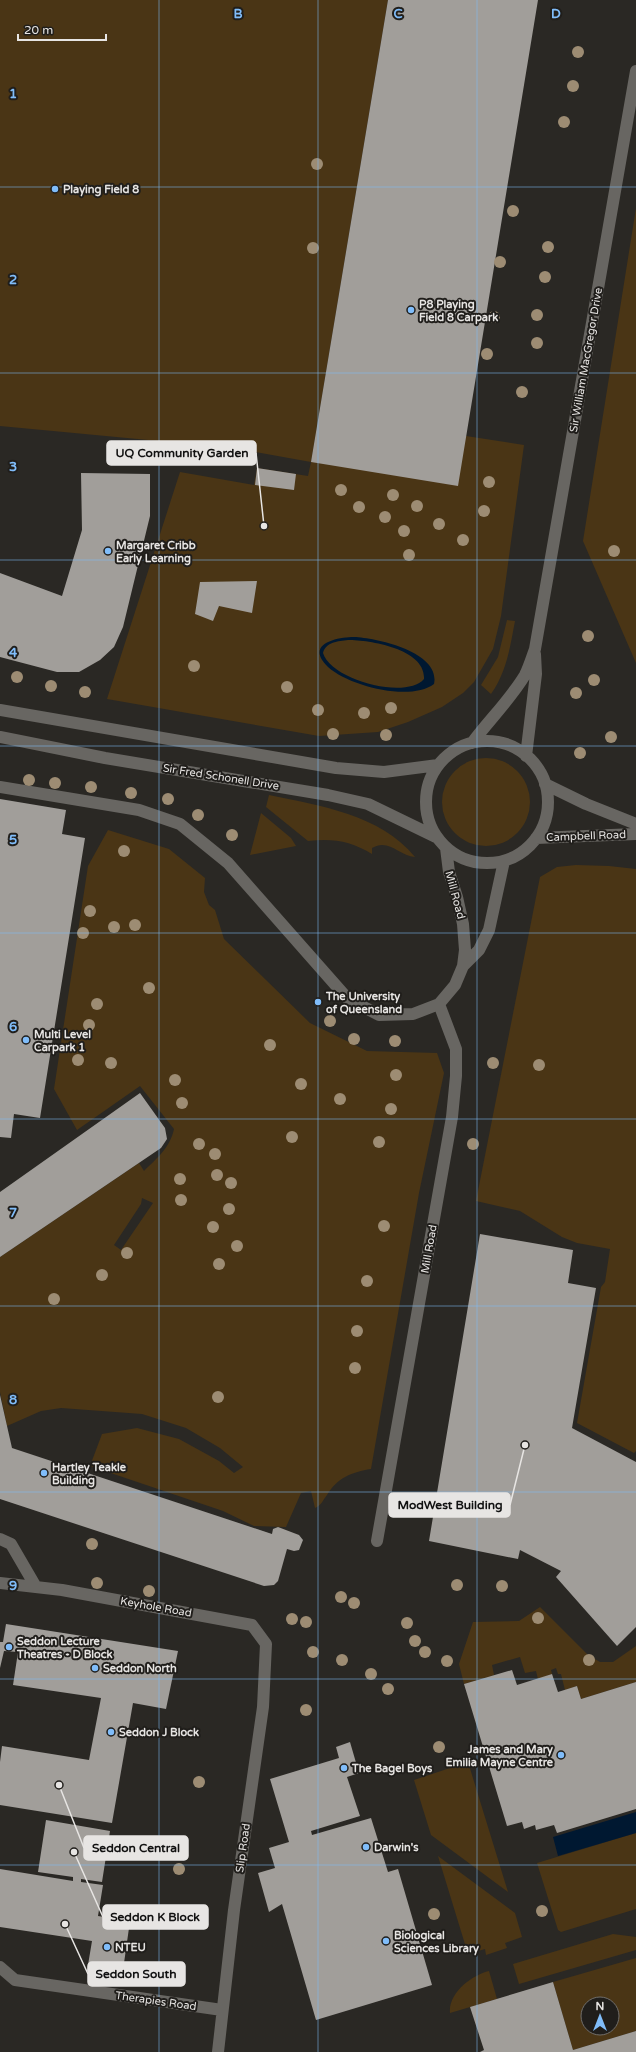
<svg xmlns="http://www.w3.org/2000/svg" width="636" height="2052" font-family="'Varela Round',sans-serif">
<rect width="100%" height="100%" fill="#2a2824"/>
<path fill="#4a3515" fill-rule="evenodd" d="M 0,0 L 388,0 L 311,462 L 466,436 L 524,445 L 501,616 L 493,649 L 474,682 L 463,693 L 442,707 L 408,722 L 378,732 L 319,736 L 107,699 L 180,472 L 254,485 L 257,468 L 308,476 L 311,462 L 233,448 L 0,426 Z
M 636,208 L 636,663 L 583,541 Z
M 507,620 L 515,621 C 510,647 507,671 491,694 L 481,685 L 498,657 Z
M442 802a44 44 0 1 1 88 0a44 44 0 1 1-88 0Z
M 269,795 C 320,806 380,814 415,857 C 399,856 389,838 372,848 L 372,854 C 351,841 333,838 308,841 L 266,807 Z
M 261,813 L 291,838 L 296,846 L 250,855 Z
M 108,830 L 169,849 L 205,878 L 204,892 L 209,905 L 215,910 L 224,939 L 310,1023 L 367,1051 L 437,1053 L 444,1073 L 419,1193 L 371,1469 C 352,1472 337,1478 327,1495 C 323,1500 321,1506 315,1508 L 311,1491 L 301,1493 L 286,1527 L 254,1526 L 223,1511 L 90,1466 L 102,1434 L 137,1428 L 179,1439 L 219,1461 L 234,1473 L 243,1467 L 220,1448 L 186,1428 L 142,1414 L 61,1408 L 41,1411 L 7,1426 L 0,1392 L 0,1257 L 139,1163 L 144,1171 C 157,1158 170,1148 174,1129 L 140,1086 L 77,1130 L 54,1089 L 88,866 ZM 142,1198 L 153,1203 L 121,1250 L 114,1245 L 141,1204 Z
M 576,865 L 609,866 L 636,869 L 636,1451 L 634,1453 L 577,1423 L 601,1287 L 605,1282 L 610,1249 L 577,1243 L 562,1237 L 520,1211 L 476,1201 L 540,877 L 557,867 Z
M 540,1607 L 588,1655 L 600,1662 L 613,1662 L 636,1646 L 636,1682 L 581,1699 L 577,1686 L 565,1690 L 561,1674 L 558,1674 L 556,1668 L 551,1670 L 552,1674 L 538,1679 L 536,1671 L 525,1673 L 520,1657 L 492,1665 L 494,1675 L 464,1684 L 459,1664 L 473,1622 L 519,1621 Z
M 468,1762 L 508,1892 L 431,1835 L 414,1780 Z
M 636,1833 L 636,1909 L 561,1932 L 558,1930 L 537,1863 Z
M 438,1856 L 515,1913 L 522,1937 L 505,1943 L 507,1948 L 486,1955 L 485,1949 L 468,1954 Z
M 613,1934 L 636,1937 L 636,1950 L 519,1984 L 513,1964 Z
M 636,1958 L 636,2031 L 573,2050 L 553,1982 ZM 588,2004 L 612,2004 L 612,2028 L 588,2028 Z
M 489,1971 L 497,1999 L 450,2013 C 448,1993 472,1975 489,1971 Z"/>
<path fill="#001831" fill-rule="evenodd" d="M 354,637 C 377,638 441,652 434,684 C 410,702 349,686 328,667 C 304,644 337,637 354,637 ZM 348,640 C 370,640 426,649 424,679 C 406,700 331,680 323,653 C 326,642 338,641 348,640 Z
M 636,1812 L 636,1833 L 558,1856 L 553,1837 Z"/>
<path fill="#a19e9a" d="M 388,0 L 538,0 L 458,486 L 311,462 Z
M 257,468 L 296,474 L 294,490 L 255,485 Z
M 81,473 L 150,474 L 150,516 L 123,627 L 114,647 L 100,660 L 79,672 L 57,672 L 0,657 L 0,573 L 62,596 L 82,530 Z
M 257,581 L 252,613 L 219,606 L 213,621 L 195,614 L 200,582 Z
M 0,799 L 66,810 L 62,834 L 85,838 L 40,1118 L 14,1114 L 11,1138 L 0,1137 Z
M 140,1093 L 165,1128 L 167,1139 L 161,1148 L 0,1257 L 0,1192 Z
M 480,1234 L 573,1250 L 568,1283 L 596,1288 L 572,1428 L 636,1462 L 636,1627 L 617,1646 L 556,1577 L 561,1571 L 520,1550 L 518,1559 L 429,1541 Z
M 0,1395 L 12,1448 L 272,1534 L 273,1529 L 278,1527 L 299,1535 L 303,1540 L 299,1550 L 294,1551 L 287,1549 L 278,1581 L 274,1585 L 264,1586 L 0,1499 Z
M 6,1624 L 178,1651 L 166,1709 L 133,1703 L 112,1823 L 0,1805 L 0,1762 L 2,1746 L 89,1760 L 101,1698 L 13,1685 L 18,1652 L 4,1651 L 0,1668 L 0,1642 L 3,1642 Z
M 512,1670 L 517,1685 L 552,1674 L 558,1692 L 577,1686 L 581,1699 L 636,1682 L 636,1809 L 557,1833 L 554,1825 L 536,1830 L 535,1825 L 524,1829 L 522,1822 L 507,1826 L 464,1684 Z
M 350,1742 L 359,1773 L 347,1777 L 360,1816 L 311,1831 L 312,1835 L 371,1818 L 388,1872 L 398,1869 L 432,1985 L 316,2020 L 282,1904 L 269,1912 L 258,1873 L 275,1868 L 269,1848 L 289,1842 L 270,1779 L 339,1758 L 336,1747 Z
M 46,1820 L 110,1831 L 102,1882 L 81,1879 L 81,1882 L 103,1885 L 98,1916 L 130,1921 L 122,1977 L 87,1971 L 92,1941 L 0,1927 L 0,1869 L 73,1881 L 73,1877 L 38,1872 Z
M 553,1982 L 573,2050 L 636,2031 L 636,2052 L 480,2052 L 484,2050 L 470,2007 Z"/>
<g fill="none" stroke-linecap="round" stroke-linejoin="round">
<path stroke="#686662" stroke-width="12" d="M 0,710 L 336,768 L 384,772 L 438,765
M 0,737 L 105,758 L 328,795 L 368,804 L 436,837
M426 802a61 61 0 1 1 122 0a61 61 0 1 1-122 0Z
M 472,743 C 489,720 510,700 525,675 C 529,667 532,657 535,649 L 636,71
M 526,756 L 536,674 L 535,654
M 545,784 L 586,804 L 636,824
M 0,787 L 139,810 L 180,824 L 228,863 L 347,998 L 379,1015 L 413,1014 L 439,1004 L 455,985 L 463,966 L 465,950 L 463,924 L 457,897 L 449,872 L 446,848
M 536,838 L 636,834
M 463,966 L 479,950 L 489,930 L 504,861
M 0,1539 L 11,1544 L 36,1587
M 377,1541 L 452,1117 L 456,1076 L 456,1049 L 439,1004
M 0,1583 L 62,1590 L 252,1625 L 266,1644 L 263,1707 L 234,1910 L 218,2052
M 0,1967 L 15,1980 L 222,2010"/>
</g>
<g fill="#9d8c73">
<circle cx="578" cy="52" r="6"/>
<circle cx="573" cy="86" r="6"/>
<circle cx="564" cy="122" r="6"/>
<circle cx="317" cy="164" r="6"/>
<circle cx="513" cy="211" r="6"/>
<circle cx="548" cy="247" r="6"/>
<circle cx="313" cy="248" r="6"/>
<circle cx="500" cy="262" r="6"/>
<circle cx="545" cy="277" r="6"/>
<circle cx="537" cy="315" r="6"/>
<circle cx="494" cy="317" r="6"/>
<circle cx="537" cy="343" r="6"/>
<circle cx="487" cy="354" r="6"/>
<circle cx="522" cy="392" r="6"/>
<circle cx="489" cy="482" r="6"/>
<circle cx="341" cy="490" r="6"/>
<circle cx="393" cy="495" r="6"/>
<circle cx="417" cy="506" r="6"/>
<circle cx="359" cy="507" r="6"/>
<circle cx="484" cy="511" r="6"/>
<circle cx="385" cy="517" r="6"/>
<circle cx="439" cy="524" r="6"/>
<circle cx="404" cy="531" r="6"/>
<circle cx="463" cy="540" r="6"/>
<circle cx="614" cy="551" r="6"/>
<circle cx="409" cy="555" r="6"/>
<circle cx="588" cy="636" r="6"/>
<circle cx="194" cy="666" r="6"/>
<circle cx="17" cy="677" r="6"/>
<circle cx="594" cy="680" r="6"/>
<circle cx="51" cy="686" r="6"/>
<circle cx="287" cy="687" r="6"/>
<circle cx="85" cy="692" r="6"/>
<circle cx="576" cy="693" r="6"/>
<circle cx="391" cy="708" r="6"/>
<circle cx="318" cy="710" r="6"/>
<circle cx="364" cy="713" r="6"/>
<circle cx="333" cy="734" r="6"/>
<circle cx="386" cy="735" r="6"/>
<circle cx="611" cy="737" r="6"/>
<circle cx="580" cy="753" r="6"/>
<circle cx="29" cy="780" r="6"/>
<circle cx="55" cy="783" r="6"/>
<circle cx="91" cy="787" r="6"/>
<circle cx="131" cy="793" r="6"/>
<circle cx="168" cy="799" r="6"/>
<circle cx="198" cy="815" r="6"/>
<circle cx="232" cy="835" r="6"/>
<circle cx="124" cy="851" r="6"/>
<circle cx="90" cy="911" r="6"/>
<circle cx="135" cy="925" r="6"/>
<circle cx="114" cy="927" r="6"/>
<circle cx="83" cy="933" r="6"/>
<circle cx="149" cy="988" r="6"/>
<circle cx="97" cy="1004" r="6"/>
<circle cx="330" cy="1021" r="6"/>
<circle cx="89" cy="1025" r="6"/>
<circle cx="354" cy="1039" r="6"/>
<circle cx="395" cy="1041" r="6"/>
<circle cx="270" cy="1045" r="6"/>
<circle cx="78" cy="1060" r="6"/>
<circle cx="111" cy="1063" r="6"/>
<circle cx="493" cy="1063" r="6"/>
<circle cx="539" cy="1065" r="6"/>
<circle cx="396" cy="1075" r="6"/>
<circle cx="175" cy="1080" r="6"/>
<circle cx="301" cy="1084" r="6"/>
<circle cx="340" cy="1099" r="6"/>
<circle cx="182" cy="1103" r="6"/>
<circle cx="391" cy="1109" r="6"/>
<circle cx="292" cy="1137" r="6"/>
<circle cx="379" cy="1142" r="6"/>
<circle cx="199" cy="1144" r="6"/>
<circle cx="473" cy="1144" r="6"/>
<circle cx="215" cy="1154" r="6"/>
<circle cx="217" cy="1175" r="6"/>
<circle cx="180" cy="1179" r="6"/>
<circle cx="231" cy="1183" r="6"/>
<circle cx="181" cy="1200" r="6"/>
<circle cx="229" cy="1209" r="6"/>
<circle cx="384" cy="1226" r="6"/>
<circle cx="213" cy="1227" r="6"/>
<circle cx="237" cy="1246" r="6"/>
<circle cx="127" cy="1253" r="6"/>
<circle cx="219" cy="1264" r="6"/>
<circle cx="102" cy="1275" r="6"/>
<circle cx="367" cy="1281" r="6"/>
<circle cx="54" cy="1299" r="6"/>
<circle cx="357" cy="1331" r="6"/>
<circle cx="355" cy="1368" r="6"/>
<circle cx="218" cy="1397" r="6"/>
<circle cx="92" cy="1544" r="6"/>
<circle cx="97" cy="1583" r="6"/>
<circle cx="457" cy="1585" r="6"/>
<circle cx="502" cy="1586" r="6"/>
<circle cx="149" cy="1591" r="6"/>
<circle cx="341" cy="1597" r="6"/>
<circle cx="354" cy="1603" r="6"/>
<circle cx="538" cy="1618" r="6"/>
<circle cx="292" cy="1619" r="6"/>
<circle cx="306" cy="1622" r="6"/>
<circle cx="407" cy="1623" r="6"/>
<circle cx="415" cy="1641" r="6"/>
<circle cx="313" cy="1652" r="6"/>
<circle cx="425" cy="1652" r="6"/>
<circle cx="342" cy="1660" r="6"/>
<circle cx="589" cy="1660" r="6"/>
<circle cx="447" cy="1661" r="6"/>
<circle cx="371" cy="1674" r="6"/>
<circle cx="388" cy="1689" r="6"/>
<circle cx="306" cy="1710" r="6"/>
<circle cx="439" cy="1747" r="6"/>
<circle cx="199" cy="1782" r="6"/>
<circle cx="179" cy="1869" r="6"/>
<circle cx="542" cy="1911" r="6"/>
<circle cx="434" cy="1914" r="6"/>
</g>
<path fill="none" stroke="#80bdfa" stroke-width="1" stroke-opacity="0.55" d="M 159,0 L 159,2052M 318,0 L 318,2052M 477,0 L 477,2052M 0,187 L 636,187M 0,373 L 636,373M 0,560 L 636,560M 0,746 L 636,746M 0,933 L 636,933M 0,1119 L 636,1119M 0,1306 L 636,1306M 0,1492 L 636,1492M 0,1679 L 636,1679M 0,1865 L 636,1865"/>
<g fill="#80bdfa" stroke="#201e1b" stroke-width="1.5">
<circle cx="55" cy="189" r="4"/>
<circle cx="411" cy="310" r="4"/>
<circle cx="108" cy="551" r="4"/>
<circle cx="318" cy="1002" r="4"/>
<circle cx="26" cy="1040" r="4"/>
<circle cx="44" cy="1473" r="4"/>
<circle cx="9" cy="1647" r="4"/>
<circle cx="95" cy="1668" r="4"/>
<circle cx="111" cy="1732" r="4"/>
<circle cx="561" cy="1755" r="4"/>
<circle cx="344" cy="1768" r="4"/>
<circle cx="366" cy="1847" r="4"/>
<circle cx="386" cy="1941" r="4"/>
<circle cx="107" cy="1947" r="4"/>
</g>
<g text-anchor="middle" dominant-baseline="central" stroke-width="4" stroke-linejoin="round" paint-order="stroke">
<g font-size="11" font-weight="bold" fill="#e7e5e3" stroke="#201e1b" text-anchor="start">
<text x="63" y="189">Playing Field 8</text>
<text x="419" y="304">P8 Playing<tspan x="419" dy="13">Field 8 Carpark</tspan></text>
<text x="116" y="545">Margaret Cribb<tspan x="116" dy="13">Early Learning</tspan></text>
<text x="326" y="996">The University<tspan x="326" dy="13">of Queensland</tspan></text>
<text x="34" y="1034">Multi Level<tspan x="34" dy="13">Carpark 1</tspan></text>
<text x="52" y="1467">Hartley Teakle<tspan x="52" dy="13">Building</tspan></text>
<text x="17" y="1641">Seddon Lecture<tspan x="17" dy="13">Theatres - D Block</tspan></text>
<text x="103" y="1668">Seddon North</text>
<text x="119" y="1732">Seddon J Block</text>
<text x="553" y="1749" text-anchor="end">James and Mary<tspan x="553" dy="13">Emilia Mayne Centre</tspan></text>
<text x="352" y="1768">The Bagel Boys</text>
<text x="374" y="1847">Darwin's</text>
<text x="394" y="1935">Biological<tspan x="394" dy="13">Sciences Library</tspan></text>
<text x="115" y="1947">NTEU</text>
</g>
<g font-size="11" fill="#e7e5e3" stroke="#201e1b">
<text transform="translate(586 360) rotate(-80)">Sir William MacGregor Drive</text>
<text transform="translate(221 777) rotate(9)">Sir Fred Schonell Drive</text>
<text transform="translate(586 836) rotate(-2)">Campbell Road</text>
<text transform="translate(455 895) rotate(75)">Mill Road</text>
<text transform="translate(429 1249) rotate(-80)">Mill Road</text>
<text transform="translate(156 1607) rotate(10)">Keyhole Road</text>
<text transform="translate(243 1848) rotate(-82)">Slip Road</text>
<text transform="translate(156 2001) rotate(8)">Therapies Road</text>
</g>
</g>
<g font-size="13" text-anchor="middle" font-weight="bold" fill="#80bdfa" stroke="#201e1b" stroke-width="4" stroke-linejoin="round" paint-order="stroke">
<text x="238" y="18">B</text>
<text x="398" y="18">C</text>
<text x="556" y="18">D</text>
<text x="13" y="98">1</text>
<text x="13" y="284">2</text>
<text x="13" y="471">3</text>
<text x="13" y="657">4</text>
<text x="13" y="844">5</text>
<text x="13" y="1031">6</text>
<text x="13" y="1217">7</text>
<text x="13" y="1404">8</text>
<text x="13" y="1590">9</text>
</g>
<path fill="none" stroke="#e7e5e3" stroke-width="1.5" d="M264 526L256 453M525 1445L510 1505M59 1785L84 1848M74 1852L103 1917M65 1924L88 1974"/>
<g fill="#e7e5e3" stroke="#201e1b" stroke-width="1.5">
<circle cx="264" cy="526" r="4"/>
<circle cx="525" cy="1445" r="4"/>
<circle cx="59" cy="1785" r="4"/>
<circle cx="74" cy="1852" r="4"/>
<circle cx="65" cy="1924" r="4"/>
</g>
<g fill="#e7e5e3" stroke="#e7e5e3" stroke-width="1.5">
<rect x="107" y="441" width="149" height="24" rx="4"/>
<rect x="389" y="1493" width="121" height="24" rx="4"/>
<rect x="84" y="1836" width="104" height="24" rx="4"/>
<rect x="103" y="1905" width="105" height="24" rx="4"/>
<rect x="88" y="1962" width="97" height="24" rx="4"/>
</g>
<g font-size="12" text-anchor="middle" font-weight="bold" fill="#111">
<text x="182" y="457">UQ Community Garden</text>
<text x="450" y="1509">ModWest Building</text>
<text x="136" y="1852">Seddon Central</text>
<text x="155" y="1921">Seddon K Block</text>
<text x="136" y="1978">Seddon South</text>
</g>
<g transform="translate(600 2016)"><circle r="19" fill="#201e1b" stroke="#706e6b"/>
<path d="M0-3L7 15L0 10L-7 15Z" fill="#80bdfa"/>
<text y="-6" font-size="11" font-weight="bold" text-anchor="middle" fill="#e7e5e3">N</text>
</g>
<path d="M18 34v6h88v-6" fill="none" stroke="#e7e5e3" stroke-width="2"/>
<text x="24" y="34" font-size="12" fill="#e7e5e3" stroke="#201e1b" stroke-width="3" paint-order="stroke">20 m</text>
</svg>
